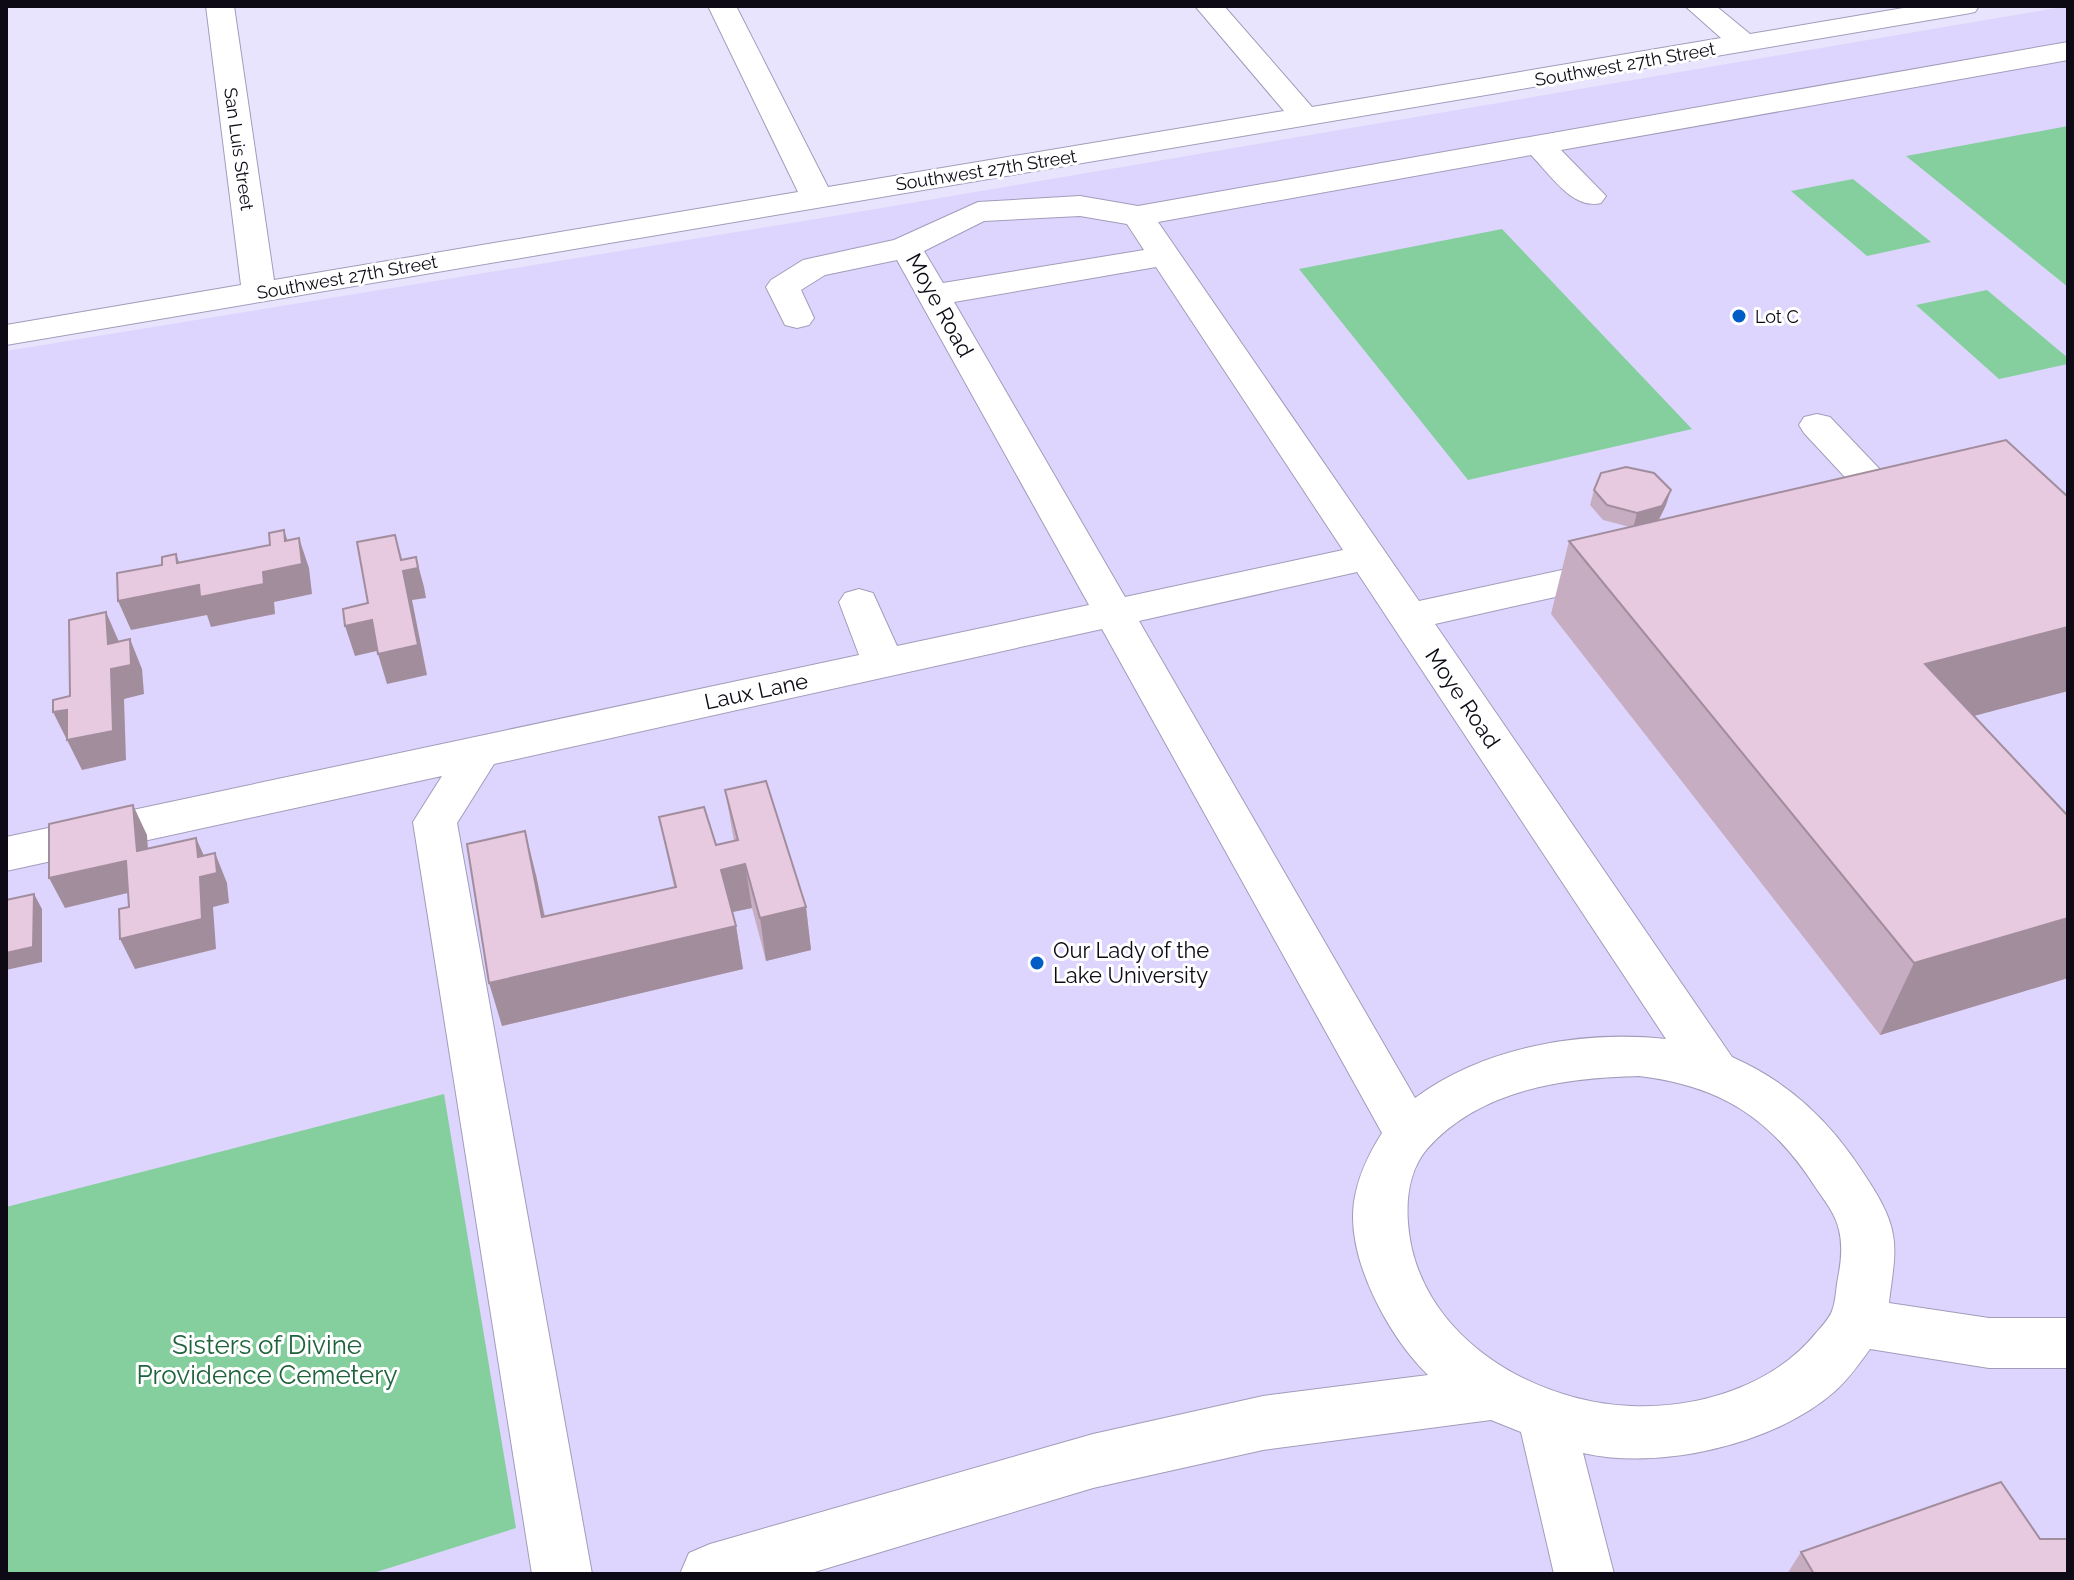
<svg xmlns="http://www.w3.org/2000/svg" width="2074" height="1580" font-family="Raleway,sans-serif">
<rect width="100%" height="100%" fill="#e9e4fe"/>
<path fill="#ddd5fd" d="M 2068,6 L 2068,1574 L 6,1574 L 6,351 L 822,218 Z"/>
<path fill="#85cf9e" d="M 2068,126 L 2068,287 L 1906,156 Z
M 1853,179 L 1931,242 L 1867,256 L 1791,191 Z
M 1502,229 L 1692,429 L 1468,480 L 1299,269 Z
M 1987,290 L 2068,358 L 2068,364 L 1999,379 L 1916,305 Z
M 444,1094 L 516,1528 L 370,1574 L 6,1574 L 6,1207 Z"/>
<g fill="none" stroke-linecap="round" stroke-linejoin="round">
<g stroke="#a29cba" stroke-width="2">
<path id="minor" d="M 206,6 L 234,6 L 274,280 L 798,192 L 708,6 L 736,6 L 828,187 L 1284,111 L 1195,6 L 1224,6 L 1312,107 L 1721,38 L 1685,6 L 1716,6 L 1750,34 L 1915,6 L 1979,6 L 1975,12 L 1965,14 L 6,345 L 6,325 L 241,285 Z
M 2068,42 L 2068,60 L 1561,150 L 1606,196 L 1601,203 C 1572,210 1550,174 1531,155 L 1158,222 L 1419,601 L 1617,558 L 1631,562 L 1637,571 L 1631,580 L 1435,624 L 1732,1057 C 1789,1082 1830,1121 1864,1174 C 1876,1192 1890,1214 1893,1235 C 1897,1257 1891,1281 1889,1303 L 1989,1318 L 2068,1318 L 2068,1368 L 1989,1368 L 1870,1349 C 1859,1364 1848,1380 1834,1392 C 1775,1444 1660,1471 1583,1453 L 1614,1574 L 1554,1574 L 1521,1432 L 1491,1420 L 1263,1450 L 1093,1488 L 808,1574 L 680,1574 L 689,1553 L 710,1544 L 1093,1434 L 1263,1396 L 1428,1375 C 1389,1337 1346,1259 1354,1202 C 1358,1176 1368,1155 1382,1133 L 1102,629 L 494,764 L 457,823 L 592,1574 L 532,1574 L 413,822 L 442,776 L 6,871 L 6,837 L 859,655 L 839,602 L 845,593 L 859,589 L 873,593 L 897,646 L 1089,605 L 897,260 L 825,275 L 801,290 L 814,318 L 809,325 L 797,328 L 785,325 L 766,287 L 771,280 L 803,260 L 894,240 L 978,202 L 1080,196 L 1138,206 ZM 1080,216 L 1127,224 L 1144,250 L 943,283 L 924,251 L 984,221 ZM 1156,267 L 1343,550 L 1125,597 L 954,302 ZM 1357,572 L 1666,1039 C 1582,1030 1484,1047 1415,1098 L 1139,621 ZM 1639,1076 C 1721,1086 1771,1118 1816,1188 C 1825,1201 1836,1215 1839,1230 C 1843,1246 1841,1263 1838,1278 C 1836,1288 1836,1299 1833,1308 C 1831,1317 1822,1326 1816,1333 C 1773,1386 1698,1409 1631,1406 C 1529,1402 1416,1333 1408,1223 C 1406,1197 1410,1169 1427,1149 C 1480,1089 1564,1078 1639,1076 Z
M 1817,414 L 1830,417 L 1910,501 L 1915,509 L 1910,517 L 1896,521 L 1882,517 L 1804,433 L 1799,425 L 1804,417 Z"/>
</g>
<use href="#minor" fill="#fff" fill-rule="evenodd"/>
</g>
<path fill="#c7adc1" d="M 1594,490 L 1666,505 L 1659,520 L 2068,497 L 2068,691 L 1974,716 L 2068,816 L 2068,978 L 1880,1035 L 1551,614 L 1569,541 L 1630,527 L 1603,520 L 1590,505 Z
M 725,790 L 806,907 L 811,950 L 766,961 L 752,908 L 732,912 L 736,926 L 743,969 L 502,1026 L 536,875 L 545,916 L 674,887 L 659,817 L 716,845 L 734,841 Z
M 2040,1539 L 2068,1574 L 1787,1574 L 1801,1552 Z"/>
<path fill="#a28d9d" d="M 1671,490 L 1666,505 L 1658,521 L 1633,528 L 1637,513 Z
M 284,530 L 294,560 L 299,538 L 309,568 L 312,594 L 274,602 L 275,614 L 211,627 L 207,615 L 131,630 L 118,601 L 177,563 L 176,554 L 187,584 L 263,572 L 285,541 Z
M 395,535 L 405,570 L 416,557 L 424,587 L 426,598 L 412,600 L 427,675 L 387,684 L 378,654 L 403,571 Z
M 106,612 L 119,642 L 130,639 L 142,669 L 144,694 L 124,699 L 126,760 L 82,770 L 53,712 L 67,710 L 108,644 Z
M 372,620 L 381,650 L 355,656 L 345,626 Z
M 2068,627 L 2068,691 L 1894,737 L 1925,664 Z
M 133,805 L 147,835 L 150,881 L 137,851 Z
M 525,831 L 536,875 L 553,960 L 542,917 Z
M 196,838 L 209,867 L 215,853 L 227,883 L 229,903 L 213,907 L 216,949 L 135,969 L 120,939 L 200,877 Z
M 126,861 L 140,890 L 65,908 L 49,878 Z
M 745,864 L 752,908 L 728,913 L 721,870 Z
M 34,894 L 42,909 L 42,962 L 6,970 L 6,953 Z
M 806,907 L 811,950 L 766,961 L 760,918 Z
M 2068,918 L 2068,978 L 1880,1035 L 1914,963 Z
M 736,926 L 743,969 L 502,1026 L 489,983 Z"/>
<path fill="#e7c9e0" stroke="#a28d9d" stroke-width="2" d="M 2006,440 L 2068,497 L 2068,627 L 1925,664 L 2068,816 L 2068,918 L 1914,963 L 1569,541 Z
M 1626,467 L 1654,473 L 1671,490 L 1662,506 L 1637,513 L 1607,505 L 1594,490 L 1601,473 Z
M 284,530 L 285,541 L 299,538 L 302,564 L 263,572 L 264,584 L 200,597 L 199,585 L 118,601 L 117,573 L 162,565 L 162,557 L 176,554 L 177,563 L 270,545 L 269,533 Z
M 395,535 L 401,560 L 416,557 L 418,568 L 403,571 L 418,645 L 378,654 L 372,620 L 345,626 L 343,609 L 368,603 L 357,542 Z
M 106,612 L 108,644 L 130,639 L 131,665 L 111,669 L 113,731 L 67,740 L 67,710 L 53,712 L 53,700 L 70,696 L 69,620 Z
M 766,781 L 806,907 L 760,918 L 745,864 L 721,870 L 736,926 L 489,983 L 467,844 L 525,831 L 542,917 L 676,887 L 659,817 L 704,807 L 716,845 L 738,840 L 725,790 Z
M 133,805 L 137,851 L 196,838 L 198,857 L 215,853 L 217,873 L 200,877 L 202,919 L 120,939 L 119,909 L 129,907 L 126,861 L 49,878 L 49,824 Z
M 34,894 L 33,947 L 6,953 L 6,900 Z
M 2001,1482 L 2040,1539 L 2068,1539 L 2068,1574 L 1814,1574 L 1801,1552 Z"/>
<g fill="#005dc6" stroke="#fff" stroke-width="3">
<circle cx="1739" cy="316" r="8"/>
<circle cx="1037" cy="963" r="8"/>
</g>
<g text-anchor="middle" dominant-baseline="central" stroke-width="6" stroke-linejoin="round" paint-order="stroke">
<g font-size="18" fill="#0d0a15" stroke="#fff">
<text transform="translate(1625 64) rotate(-10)">Southwest 27th Street</text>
<text transform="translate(239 149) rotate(82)">San Luis Street</text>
<text transform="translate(986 170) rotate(-9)">Southwest 27th Street</text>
<text transform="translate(347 277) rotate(-10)">Southwest 27th Street</text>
</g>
<g font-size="18" fill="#0d0a15" stroke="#fff" text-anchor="start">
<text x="1755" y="316">Lot C</text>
</g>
<g font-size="22" fill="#0d0a15" stroke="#fff">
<text transform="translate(940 305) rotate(61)">Moye Road</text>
<text transform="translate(756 691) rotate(-12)">Laux Lane</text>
<text transform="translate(1463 698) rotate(56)">Moye Road</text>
</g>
<g font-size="22" fill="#0d0a15" stroke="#fff" text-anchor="start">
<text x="1053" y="950">Our Lady of the<tspan x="1053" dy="25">Lake University</tspan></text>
</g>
<g font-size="26" fill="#1e633b" stroke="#fff">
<text x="267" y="1345">Sisters of Divine<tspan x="267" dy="30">Providence Cemetery</tspan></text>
</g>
</g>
<rect width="2074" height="1580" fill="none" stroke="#0d0a15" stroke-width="16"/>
</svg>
